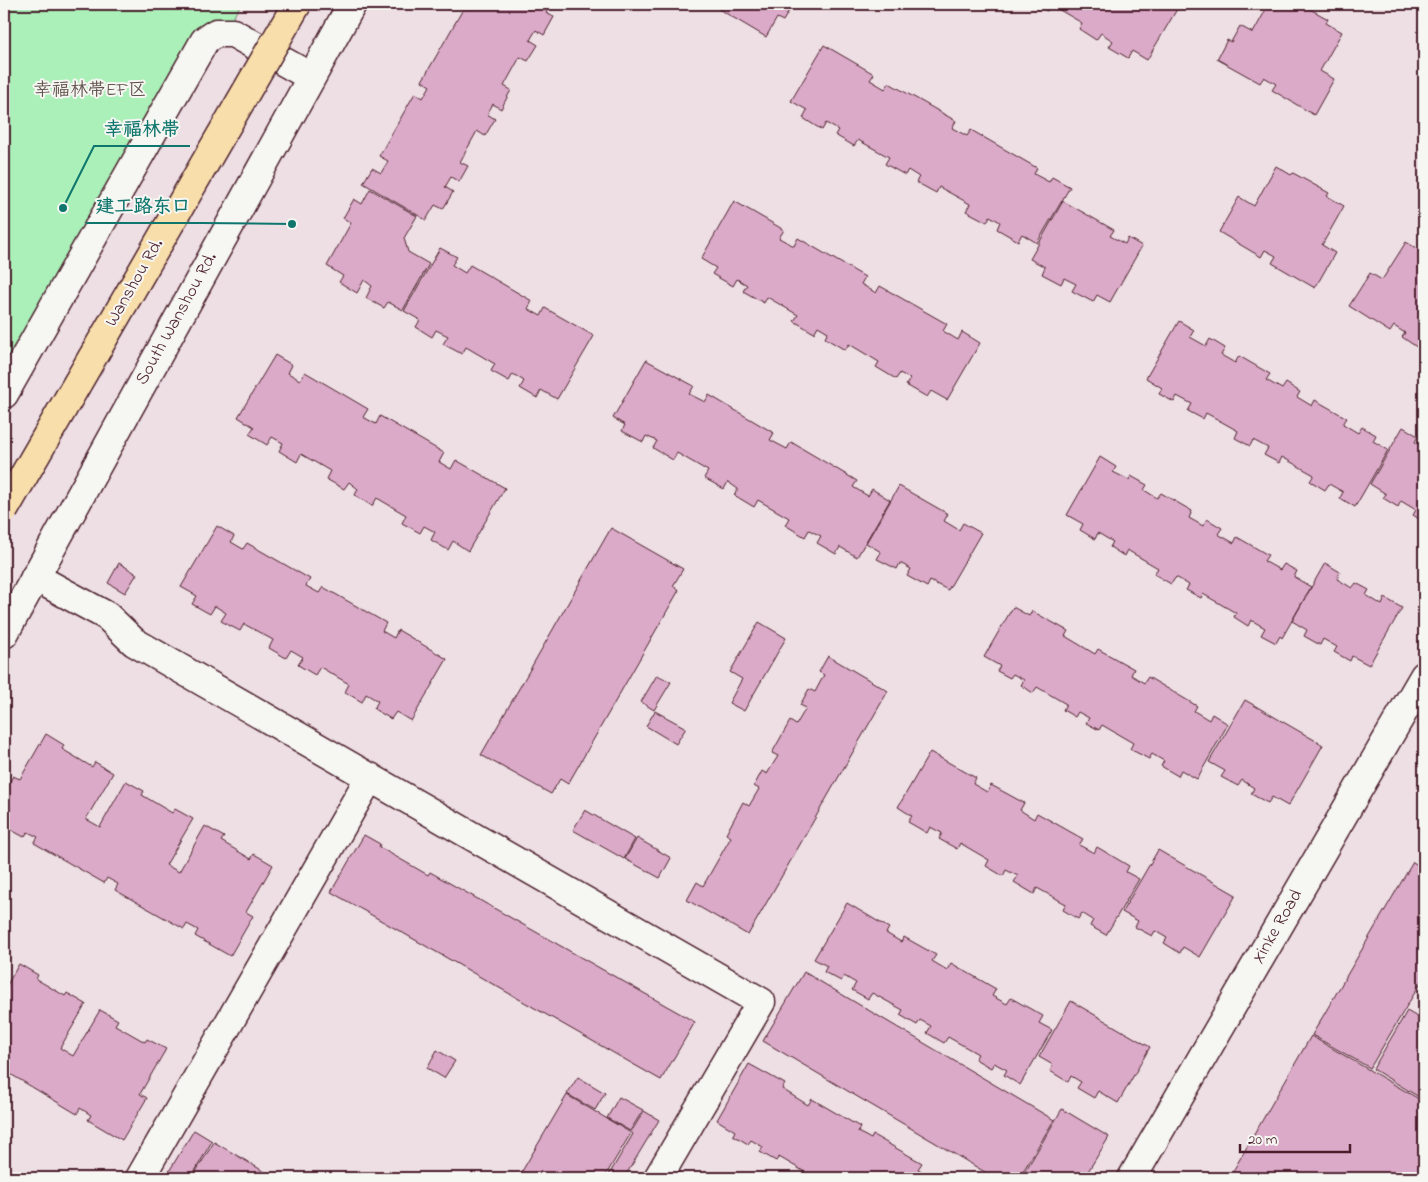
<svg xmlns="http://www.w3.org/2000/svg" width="1428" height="1182" font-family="'Indie Flower','LXGW WenKai TC',sans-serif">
<rect width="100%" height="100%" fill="#eedfe5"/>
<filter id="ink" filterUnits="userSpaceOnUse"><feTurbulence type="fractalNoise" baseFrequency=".02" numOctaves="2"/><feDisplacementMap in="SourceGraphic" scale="10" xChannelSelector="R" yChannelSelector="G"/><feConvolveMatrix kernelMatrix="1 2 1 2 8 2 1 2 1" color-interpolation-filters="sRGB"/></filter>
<g filter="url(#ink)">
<path fill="#abefb9" stroke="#7a8772" d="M 4,4 L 241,4 L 4,413 Z"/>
<path fill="#dbaac8" stroke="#4a1f2b" d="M 466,4 L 551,4 L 546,13 L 554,17 L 544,35 L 536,30 L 530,40 L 538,45 L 528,61 L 520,57 L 504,86 L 511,90 L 501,109 L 493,104 L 487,114 L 495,119 L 485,136 L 477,131 L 460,162 L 468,166 L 459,182 L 451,177 L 445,187 L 453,192 L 443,209 L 435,205 L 426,220 L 363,183 L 372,168 L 381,173 L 388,161 L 379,156 L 415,93 L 423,98 L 430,86 L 422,81 Z
M 719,4 L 793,4 L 783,21 L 777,18 L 766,37 L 717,8 Z
M 1034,4 L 1180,4 L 1147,60 L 1132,51 L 1128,58 L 1109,47 L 1113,41 L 1101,33 L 1096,40 L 1079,29 L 1082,23 L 1051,5 L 1047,11 Z
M 1269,4 L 1301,4 L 1328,19 L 1326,23 L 1342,32 L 1320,71 L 1334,79 L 1314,115 L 1272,90 L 1276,84 L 1264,77 L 1260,83 L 1217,59 L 1227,40 L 1231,42 L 1240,26 L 1253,33 Z
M 824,45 L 874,74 L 870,80 L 885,89 L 889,83 L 956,121 L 952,128 L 967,136 L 971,130 L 1037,168 L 1034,174 L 1049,182 L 1052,177 L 1070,187 L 1037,243 L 1022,234 L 1018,241 L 997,229 L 1000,222 L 990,216 L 987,222 L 966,211 L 970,204 L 939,187 L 936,193 L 916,182 L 919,177 L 908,170 L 905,175 L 885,164 L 889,157 L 858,140 L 854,146 L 835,135 L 838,130 L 826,123 L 822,130 L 803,118 L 807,110 L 791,101 Z
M 1276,166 L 1291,175 L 1293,173 L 1329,193 L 1327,196 L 1344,206 L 1322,245 L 1335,253 L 1315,288 L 1272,263 L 1276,256 L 1265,250 L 1261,257 L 1219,232 L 1239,197 L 1254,206 Z
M 370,189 L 417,216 L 404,238 L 408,252 L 429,264 L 403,310 L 388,302 L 384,308 L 366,298 L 372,286 L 364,280 L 357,293 L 339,282 L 343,276 L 327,266 L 351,223 L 343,218 L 354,199 L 362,204 Z
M 734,201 L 784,230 L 779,238 L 794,246 L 798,238 L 865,277 L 861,284 L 876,293 L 880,286 L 947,324 L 943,331 L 958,340 L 962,332 L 980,343 L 947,400 L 931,391 L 927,397 L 906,385 L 910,379 L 900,373 L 896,379 L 876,367 L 879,362 L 849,344 L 845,350 L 825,338 L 828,332 L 818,326 L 814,333 L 794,321 L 798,315 L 767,297 L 764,303 L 743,291 L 747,285 L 737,279 L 733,286 L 712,274 L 716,268 L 701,259 Z
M 1063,201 L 1114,230 L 1110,236 L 1125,244 L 1128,238 L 1142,246 L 1110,302 L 1097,295 L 1093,302 L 1072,291 L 1076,284 L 1064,278 L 1061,284 L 1042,274 L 1045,267 L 1030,259 Z
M 1406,242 L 1421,251 L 1424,247 L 1424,352 L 1402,337 L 1405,333 L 1394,326 L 1390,332 L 1349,306 L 1370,273 L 1382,280 Z
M 440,248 L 457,257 L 452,265 L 465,273 L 470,265 L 532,301 L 528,309 L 541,316 L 545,308 L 594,336 L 557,399 L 541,390 L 537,398 L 520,388 L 524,381 L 513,374 L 509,381 L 491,371 L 495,364 L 466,347 L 462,354 L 443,344 L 448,336 L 436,330 L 432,337 L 416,327 L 420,320 L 404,311 Z
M 1179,321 L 1194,330 L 1190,337 L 1206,346 L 1210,339 L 1225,348 L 1221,355 L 1235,363 L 1239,356 L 1270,374 L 1266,380 L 1282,389 L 1286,383 L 1300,392 L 1297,397 L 1312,406 L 1315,400 L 1347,418 L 1343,424 L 1358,433 L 1362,427 L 1376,435 L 1373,441 L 1388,450 L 1355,507 L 1340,498 L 1343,492 L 1329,484 L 1325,490 L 1310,481 L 1314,475 L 1282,457 L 1279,463 L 1264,455 L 1268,448 L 1253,440 L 1250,446 L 1235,438 L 1238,431 L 1206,413 L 1203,419 L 1188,411 L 1192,404 L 1177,396 L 1174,402 L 1159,394 L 1162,388 L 1146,378 Z
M 275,355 L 292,365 L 288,373 L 300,380 L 305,372 L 368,409 L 363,417 L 376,424 L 380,416 L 444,453 L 439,462 L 451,469 L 456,460 L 505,488 L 468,551 L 453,541 L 448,550 L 431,540 L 435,532 L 424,526 L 420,533 L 402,523 L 406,515 L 377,498 L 372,506 L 355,495 L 358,489 L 349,482 L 344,489 L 326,479 L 330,471 L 301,454 L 297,462 L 279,451 L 283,443 L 272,437 L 267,445 L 249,434 L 254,427 L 238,417 Z
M 646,360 L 694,386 L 689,394 L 705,402 L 709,395 L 774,433 L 770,440 L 787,449 L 791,442 L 857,481 L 853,487 L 868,496 L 872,489 L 890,500 L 857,557 L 840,547 L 836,554 L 817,543 L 821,536 L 809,530 L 805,537 L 785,525 L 789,518 L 758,500 L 754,507 L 734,495 L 738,489 L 728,482 L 724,489 L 704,478 L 708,471 L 677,453 L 673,460 L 653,448 L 657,441 L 646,436 L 643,442 L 622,431 L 625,425 L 613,418 Z
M 1403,427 L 1418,436 L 1415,442 L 1424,448 L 1424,522 L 1413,515 L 1416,510 L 1401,501 L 1398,507 L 1383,498 L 1386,494 L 1370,484 Z
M 1100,457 L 1116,467 L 1113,472 L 1129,480 L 1131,476 L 1147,485 L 1144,490 L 1157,498 L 1161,493 L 1192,511 L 1189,518 L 1203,526 L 1207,519 L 1222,528 L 1218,534 L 1234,543 L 1237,537 L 1268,555 L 1264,561 L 1280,570 L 1284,564 L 1297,571 L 1294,577 L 1311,587 L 1282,638 L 1280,636 L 1276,643 L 1261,635 L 1265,628 L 1251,620 L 1248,626 L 1234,617 L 1236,613 L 1203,594 L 1201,598 L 1186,590 L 1189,585 L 1176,577 L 1171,584 L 1154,574 L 1158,568 L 1127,550 L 1124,556 L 1110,547 L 1113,542 L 1098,533 L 1095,539 L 1080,530 L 1083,524 L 1067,515 Z
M 899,486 L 948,514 L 944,521 L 959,530 L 963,523 L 981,533 L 948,590 L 930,581 L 927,587 L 907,576 L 911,569 L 900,563 L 897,569 L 877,559 L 881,552 L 866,543 Z
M 217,526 L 234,536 L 231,542 L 243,549 L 247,543 L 310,579 L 306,586 L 319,593 L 323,587 L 386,623 L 382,631 L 394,638 L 398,630 L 447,659 L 411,721 L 396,712 L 391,719 L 374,709 L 378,701 L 366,694 L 362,702 L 345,692 L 349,684 L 320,667 L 315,675 L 298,665 L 303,657 L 291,650 L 286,658 L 269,648 L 273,640 L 244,624 L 240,631 L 221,621 L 226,613 L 215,606 L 210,614 L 192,604 L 197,596 L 181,587 Z
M 611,528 L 683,569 L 673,586 L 679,590 L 568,784 L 560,779 L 551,794 L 481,755 Z
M 119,563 L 137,574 L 125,593 L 108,583 Z
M 1325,563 L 1340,572 L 1337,579 L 1352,588 L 1356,583 L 1369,590 L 1366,595 L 1382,605 L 1385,598 L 1402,608 L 1369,665 L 1352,656 L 1350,661 L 1334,652 L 1337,647 L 1323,639 L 1320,645 L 1304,636 L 1307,630 L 1292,621 Z
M 1013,607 L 1029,616 L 1032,611 L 1068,631 L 1065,636 L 1095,654 L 1098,649 L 1134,669 L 1131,675 L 1144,683 L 1148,677 L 1197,706 L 1194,711 L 1209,720 L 1212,714 L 1228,724 L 1197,779 L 1181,770 L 1178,776 L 1161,766 L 1164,761 L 1152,754 L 1149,759 L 1130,749 L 1133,743 L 1102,725 L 1099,730 L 1086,723 L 1089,718 L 1078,712 L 1075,717 L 1063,710 L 1066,704 L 1037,687 L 1033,693 L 1021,685 L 1024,680 L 1013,674 L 1010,678 L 997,671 L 1000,666 L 984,657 Z
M 759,622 L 786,638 L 744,711 L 729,703 L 742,679 L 730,672 Z
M 828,656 L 888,691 L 748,935 L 687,900 L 697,882 L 703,886 L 731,837 L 726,834 L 743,802 L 749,806 L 759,789 L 754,786 L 762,771 L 767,774 L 778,756 L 772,753 L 790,721 L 796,725 L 806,708 L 800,705 L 809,689 L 815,692 L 824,675 L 819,672 Z
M 657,675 L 671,682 L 654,710 L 641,702 Z
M 1245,700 L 1323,745 L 1288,806 L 1272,797 L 1268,803 L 1251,794 L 1254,788 L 1242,780 L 1238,786 L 1221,777 L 1225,771 L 1209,762 Z
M 655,711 L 686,728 L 676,744 L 646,726 Z
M 46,734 L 64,745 L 62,749 L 92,767 L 95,762 L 113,773 L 86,819 L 100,827 L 126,781 L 144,791 L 142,795 L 172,813 L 175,809 L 193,819 L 166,865 L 179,872 L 205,826 L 224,837 L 221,841 L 251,859 L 254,854 L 273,865 L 246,912 L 253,916 L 230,956 L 195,936 L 198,930 L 187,924 L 184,929 L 115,890 L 118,884 L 107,878 L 104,883 L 34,843 L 38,837 L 28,832 L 24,837 L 4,826 L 4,792 L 13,776 L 20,779 Z
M 930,752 L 976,778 L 973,784 L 987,792 L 991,785 L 1024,803 L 1020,810 L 1034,819 L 1037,813 L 1083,839 L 1079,845 L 1094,853 L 1097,847 L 1129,866 L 1126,872 L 1139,879 L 1106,935 L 1090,926 L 1093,920 L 1082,913 L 1078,919 L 1063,910 L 1066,904 L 1037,888 L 1034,894 L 1014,882 L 1018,876 L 1006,870 L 1003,876 L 986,866 L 989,860 L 960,843 L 957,849 L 939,839 L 942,833 L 930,827 L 927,833 L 908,822 L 912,816 L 898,807 Z
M 585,810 L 635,839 L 624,859 L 573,830 Z
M 364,835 L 380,844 L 379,847 L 428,875 L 430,872 L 695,1022 L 661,1080 L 331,892 Z
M 637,838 L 671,858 L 660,878 L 625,859 Z
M 1158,850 L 1236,895 L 1200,957 L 1183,947 L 1180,953 L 1164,943 L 1167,938 L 1155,931 L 1152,936 L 1135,927 L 1138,921 L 1122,912 Z
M 1413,862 L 1424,869 L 1424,977 L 1370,1068 L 1312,1035 Z
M 847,903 L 889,928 L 886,933 L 901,942 L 904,937 L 936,955 L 932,961 L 947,970 L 951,963 L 996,989 L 992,996 L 1007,1004 L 1011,998 L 1043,1016 L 1039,1023 L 1052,1030 L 1020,1085 L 1004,1075 L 1007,1070 L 994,1063 L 991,1068 L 975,1059 L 978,1054 L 948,1037 L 944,1043 L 927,1033 L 931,1026 L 920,1020 L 917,1025 L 900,1015 L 903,1010 L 872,993 L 868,999 L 852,990 L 856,983 L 844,976 L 841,981 L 824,972 L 827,966 L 814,959 Z
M 19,964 L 38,975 L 36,979 L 65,996 L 67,993 L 86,1004 L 60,1048 L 73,1056 L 100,1010 L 118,1020 L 115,1025 L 145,1042 L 147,1039 L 166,1049 L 140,1094 L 147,1098 L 122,1140 L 88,1120 L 91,1115 L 80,1108 L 77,1114 L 7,1072 L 11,1067 L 4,1063 L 4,990 Z
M 804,972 L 1054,1120 L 1019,1178 L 995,1178 L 763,1041 Z
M 1071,1001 L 1150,1047 L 1118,1103 L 1098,1091 L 1094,1098 L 1077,1088 L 1081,1082 L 1071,1076 L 1068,1082 L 1050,1071 L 1053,1065 L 1039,1057 Z
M 1407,1011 L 1424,1021 L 1424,1100 L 1373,1069 Z
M 1311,1036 L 1424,1102 L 1424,1178 L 1229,1178 Z
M 437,1050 L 455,1061 L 444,1078 L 427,1068 Z
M 749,1064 L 785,1084 L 782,1089 L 808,1105 L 812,1099 L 860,1127 L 858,1132 L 871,1139 L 873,1135 L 922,1163 L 918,1169 L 934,1178 L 808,1178 L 810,1175 L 779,1157 L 776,1161 L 760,1152 L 763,1147 L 751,1140 L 748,1144 L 733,1135 L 735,1131 L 717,1120 Z
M 578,1077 L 605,1093 L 595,1110 L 567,1094 Z
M 567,1095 L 631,1133 L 604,1178 L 518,1178 Z
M 619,1097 L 643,1110 L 630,1131 L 607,1118 Z
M 1062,1109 L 1109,1137 L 1084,1178 L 1021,1178 Z
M 644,1111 L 659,1120 L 624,1178 L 607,1178 L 633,1134 L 631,1132 Z
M 194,1130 L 212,1141 L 191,1178 L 165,1178 Z
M 214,1142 L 275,1178 L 192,1178 Z"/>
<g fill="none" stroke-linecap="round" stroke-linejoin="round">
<g stroke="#4a1f2b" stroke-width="31">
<path id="street" d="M 35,577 L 107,616 L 134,642 L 761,1002 L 658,1178
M 140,1178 L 370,777"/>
</g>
<g stroke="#4a1f2b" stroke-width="31">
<path id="secondary" d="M 4,394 L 205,40 L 216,33 L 233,33 L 311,77
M 4,634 L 352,4
M 1132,1178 L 1424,676"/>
</g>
<use href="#street" stroke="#f6f6f2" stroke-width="28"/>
<use href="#secondary" stroke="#f6f6f2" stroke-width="28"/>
<g stroke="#4a1f2b" stroke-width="31" stroke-linecap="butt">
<path id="primary-bridge" d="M 4,510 L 297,4"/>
</g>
<use href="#primary-bridge" stroke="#f8deab" stroke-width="28"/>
</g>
</g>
<g text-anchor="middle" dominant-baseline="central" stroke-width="4" stroke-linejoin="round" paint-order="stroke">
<g font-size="18" fill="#62534e" stroke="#f6f6f2">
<text x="90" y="91">幸福林带EF区</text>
</g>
<g font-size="18" fill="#4a1f2b" stroke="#f6f6f2">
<text transform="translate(135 283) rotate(-60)">Wanshou Rd.</text>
<text transform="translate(177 319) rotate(-61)">South Wanshou Rd.</text>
<text transform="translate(1278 927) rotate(-60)">Xinke Road</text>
</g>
</g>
<path fill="none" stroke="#0f766e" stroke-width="2" d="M63 208L94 146H190M292 224L201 223H86"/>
<g fill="#0f766e" stroke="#f6f6f2" stroke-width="2">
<circle cx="63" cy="208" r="5"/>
<circle cx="292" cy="224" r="5"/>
</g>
<g font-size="19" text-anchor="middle" font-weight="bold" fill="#0f766e" stroke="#f6f6f2" stroke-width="4" stroke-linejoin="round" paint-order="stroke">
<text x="142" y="135">幸福林带</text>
<text x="143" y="212">建工路东口</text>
</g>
<rect width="1428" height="1182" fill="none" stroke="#f6f6f2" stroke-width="20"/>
<rect x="10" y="10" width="1408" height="1162" fill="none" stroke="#4a1f2b" stroke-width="2" filter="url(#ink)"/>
<path d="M1240 1144v8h110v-8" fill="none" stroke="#4a1f2b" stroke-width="2.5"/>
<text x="1248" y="1144" font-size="15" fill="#4a1f2b" stroke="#f6f6f2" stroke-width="4" paint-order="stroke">20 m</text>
</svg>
